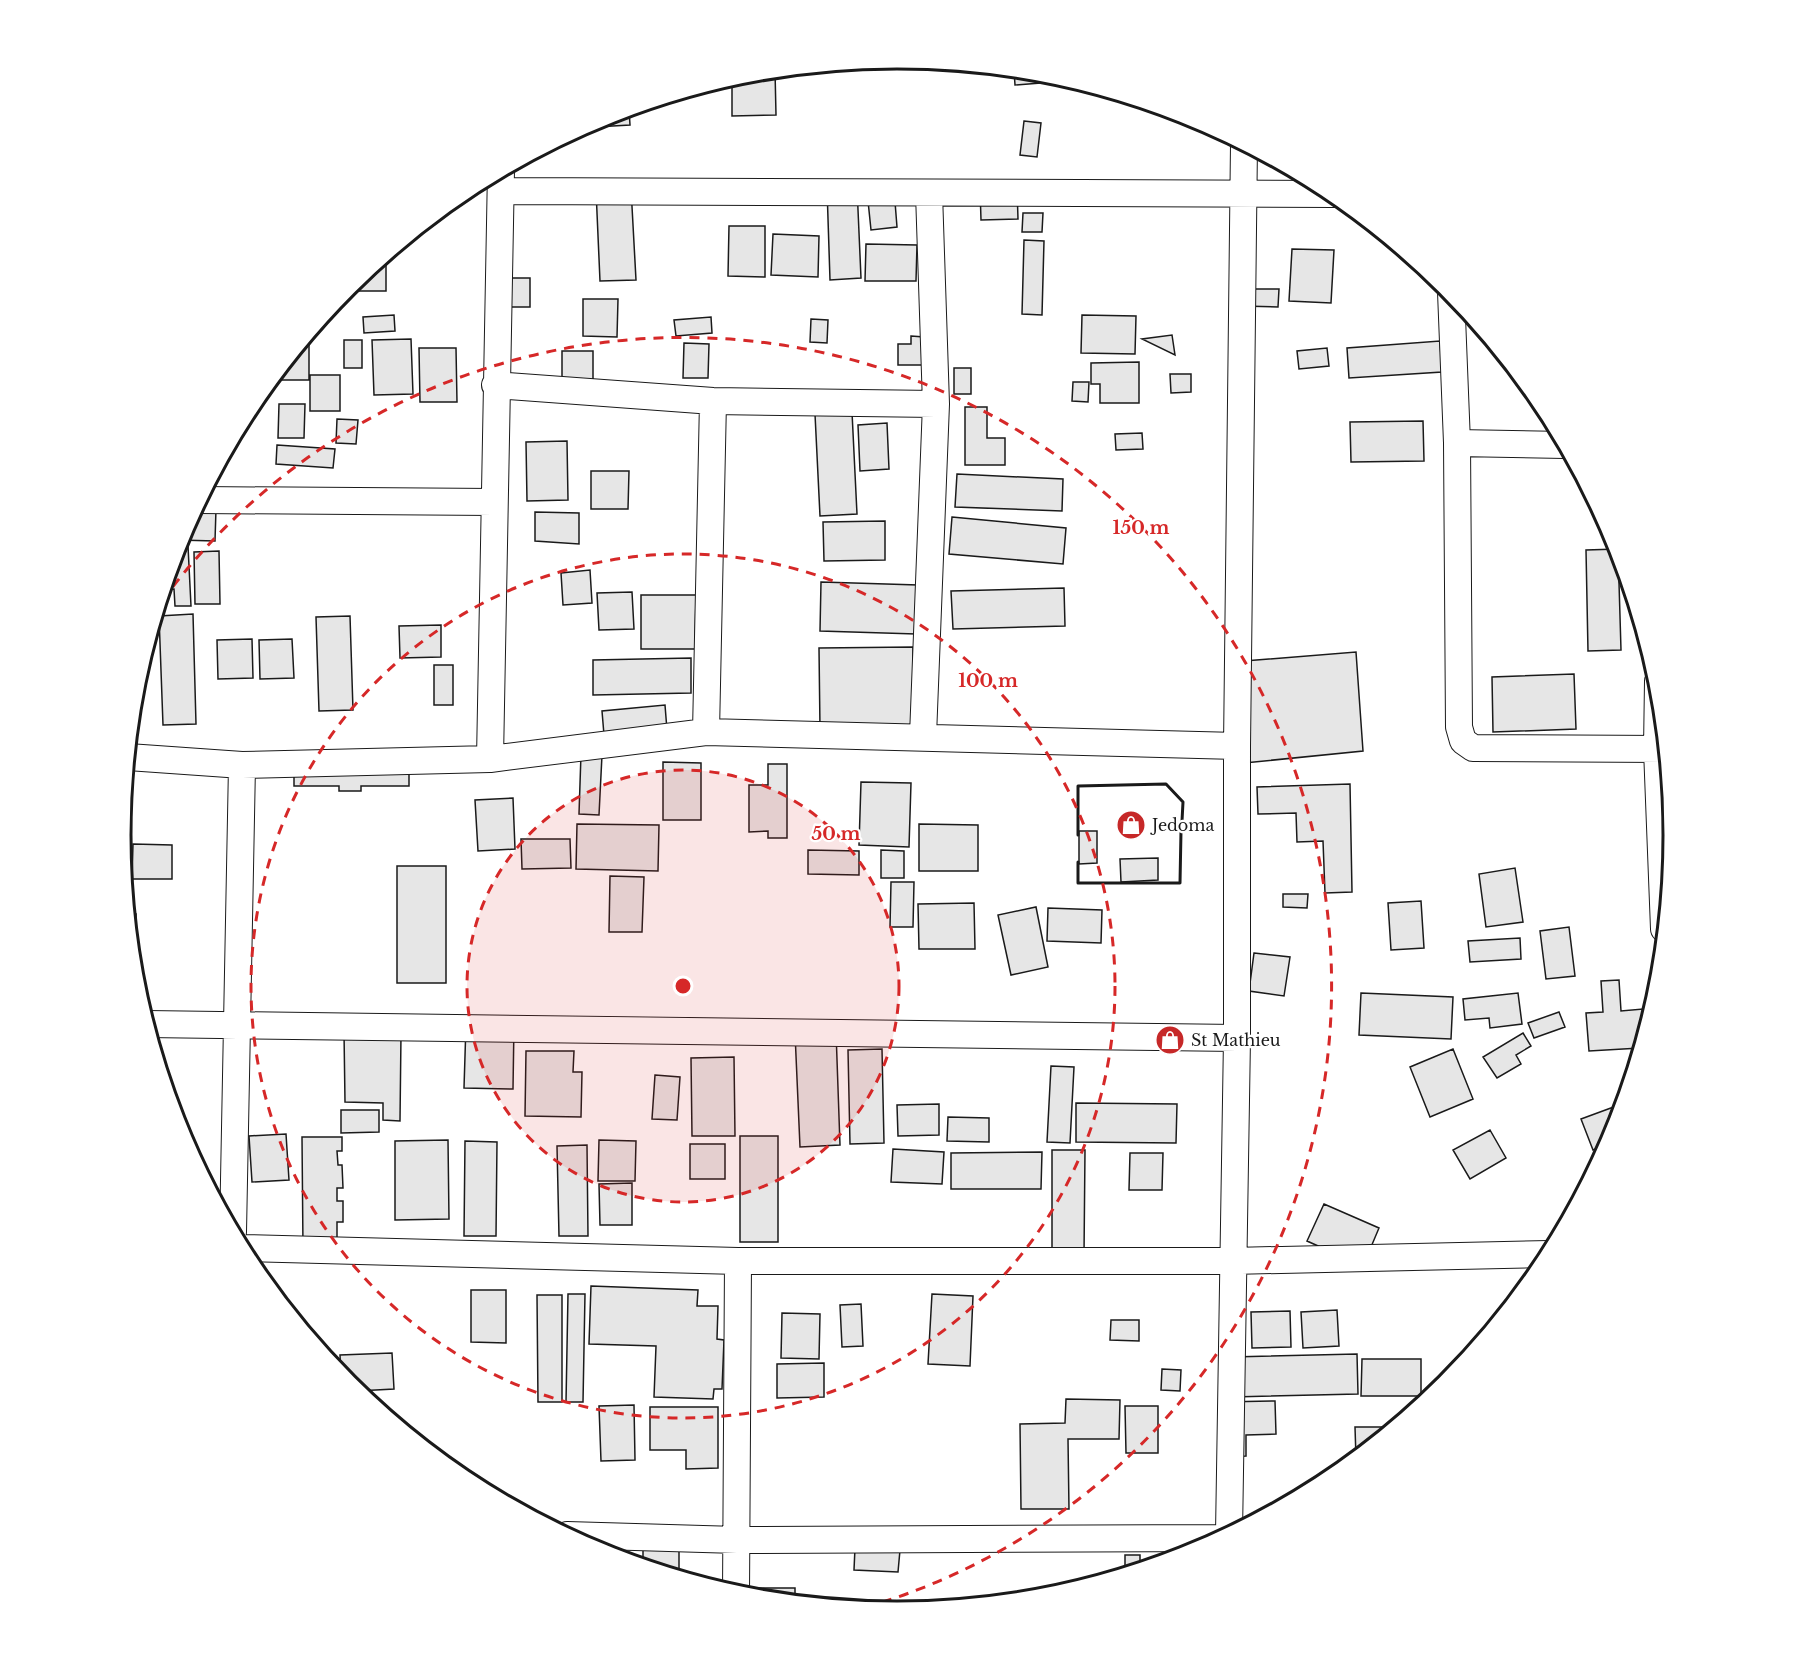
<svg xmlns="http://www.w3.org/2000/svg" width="1794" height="1670" font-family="'Libre Baskerville',serif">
<rect width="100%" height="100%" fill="#fff"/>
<path fill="#e6e6e6" stroke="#1a1a1a" stroke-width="1.5" d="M 775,70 L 776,115 L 732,116 L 732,78 Z
M 1014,70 L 1053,75 L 1053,82 L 1015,85 Z
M 629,109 L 630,125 L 595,127 L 594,121 Z
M 1024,121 L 1041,123 L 1037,157 L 1020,155 Z
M 857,187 L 861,278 L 830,280 L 827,188 Z
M 1017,187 L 1018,219 L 981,220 L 980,188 Z
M 631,188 L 636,280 L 600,281 L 596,190 Z
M 894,189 L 897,227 L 871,230 L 867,191 Z
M 1023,213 L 1043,213 L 1042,232 L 1022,232 Z
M 729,226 L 765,226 L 765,277 L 728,276 Z
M 773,234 L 819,236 L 818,277 L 771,275 Z
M 1024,240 L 1044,241 L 1042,315 L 1022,314 Z
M 866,244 L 917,245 L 916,281 L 865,281 Z
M 1292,249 L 1334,250 L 1331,303 L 1289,301 Z
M 386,254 L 386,291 L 350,291 L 350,284 Z
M 496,278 L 530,278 L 530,307 L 496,307 Z
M 1242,289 L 1279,289 L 1278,307 L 1242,306 Z
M 583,299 L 618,299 L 617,337 L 583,336 Z
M 394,315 L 395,331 L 364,333 L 363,317 Z
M 1082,315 L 1136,316 L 1135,354 L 1081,353 Z
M 711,317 L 712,333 L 676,336 L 674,320 Z
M 811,319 L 828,320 L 827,343 L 810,342 Z
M 1172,335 L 1175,355 L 1142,339 Z
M 306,336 L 309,336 L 309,380 L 276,380 L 276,373 Z
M 911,336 L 924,337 L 924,365 L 898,365 L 898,344 L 911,344 Z
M 411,339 L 413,394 L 374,395 L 372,340 Z
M 344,340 L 362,340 L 362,368 L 344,368 Z
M 1440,341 L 1442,372 L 1349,378 L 1347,348 Z
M 684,343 L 709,344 L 708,378 L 683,378 Z
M 419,348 L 456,348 L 457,402 L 420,402 Z
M 1327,348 L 1329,366 L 1299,369 L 1297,351 Z
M 562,351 L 593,351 L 593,380 L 562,379 Z
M 1139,362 L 1139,403 L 1100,403 L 1100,384 L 1091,384 L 1091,363 Z
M 954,368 L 971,368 L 971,394 L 954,394 Z
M 1170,374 L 1191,374 L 1191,392 L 1171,393 Z
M 310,375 L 340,375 L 340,411 L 310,411 Z
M 1073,382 L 1089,382 L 1088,402 L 1072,401 Z
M 279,404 L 305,404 L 304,438 L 278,438 Z
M 965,407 L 987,407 L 987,438 L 1005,438 L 1005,465 L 965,465 Z
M 852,412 L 857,514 L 820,516 L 815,414 Z
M 337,419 L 358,420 L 356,444 L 336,443 Z
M 1423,421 L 1424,461 L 1351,462 L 1350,422 Z
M 887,423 L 889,469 L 860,471 L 858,425 Z
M 1142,433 L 1143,449 L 1116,450 L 1115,434 Z
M 567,441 L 568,500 L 527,501 L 526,442 Z
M 277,445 L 335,449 L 333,468 L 276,464 Z
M 591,471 L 629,471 L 628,509 L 591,509 Z
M 957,474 L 1063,479 L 1062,511 L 955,507 Z
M 195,509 L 216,509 L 215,541 L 179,540 Z
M 535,512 L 579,513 L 579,544 L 535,541 Z
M 952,517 L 1066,528 L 1063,564 L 949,554 Z
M 885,521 L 885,560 L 824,561 L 823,522 Z
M 177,546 L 188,546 L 191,606 L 175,606 L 174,589 L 167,590 L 167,580 Z
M 1618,549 L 1621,650 L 1588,651 L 1586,550 Z
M 219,551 L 220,604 L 195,604 L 194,552 Z
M 590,570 L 592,603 L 563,605 L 561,573 Z
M 821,582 L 918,585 L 916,634 L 820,631 Z
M 1064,588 L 1065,626 L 953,629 L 951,591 Z
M 632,592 L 634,629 L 599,630 L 597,593 Z
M 641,595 L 696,595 L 695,649 L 641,649 Z
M 193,614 L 196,724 L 163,725 L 159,616 Z
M 350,616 L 353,710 L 319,711 L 316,617 Z
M 441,625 L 441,657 L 400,658 L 399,626 Z
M 252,639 L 253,678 L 218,679 L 217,640 Z
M 292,639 L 294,678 L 260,679 L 259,640 Z
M 913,647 L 913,729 L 820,729 L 819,648 Z
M 1356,652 L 1363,751 L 1234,764 L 1232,662 Z
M 691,658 L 691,693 L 593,695 L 593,660 Z
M 434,665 L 453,665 L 453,705 L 434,705 Z
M 1574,674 L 1576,729 L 1493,732 L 1492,677 Z
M 665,705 L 667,730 L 604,735 L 602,711 Z
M 581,754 L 602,755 L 599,815 L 579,814 Z
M 663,762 L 701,763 L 701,820 L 663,820 Z
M 294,764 L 409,764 L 409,786 L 361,786 L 361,791 L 339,791 L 339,786 L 294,786 Z
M 768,764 L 787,764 L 787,838 L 768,838 L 768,831 L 749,832 L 749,785 L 768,785 Z
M 861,782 L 911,783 L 909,847 L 859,845 Z
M 1350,784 L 1352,892 L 1325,893 L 1323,841 L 1297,842 L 1296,813 L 1258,814 L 1257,787 Z
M 513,798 L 515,849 L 478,851 L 475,800 Z
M 577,824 L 659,825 L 658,871 L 576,869 Z
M 919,824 L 978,825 L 978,871 L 919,871 Z
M 1079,831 L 1097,831 L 1097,863 L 1079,864 Z
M 521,839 L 570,839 L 571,868 L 522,869 Z
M 133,844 L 172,845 L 172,879 L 132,879 Z
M 808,850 L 859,851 L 859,875 L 808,874 Z
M 881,850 L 904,851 L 904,878 L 881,878 Z
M 1158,858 L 1158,880 L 1121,882 L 1120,859 Z
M 397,866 L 446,866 L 446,983 L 397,983 Z
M 1515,868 L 1523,922 L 1486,927 L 1479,874 Z
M 610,876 L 644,877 L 642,932 L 609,932 Z
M 891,882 L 914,882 L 913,927 L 890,927 Z
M 1283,894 L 1308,894 L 1307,908 L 1283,907 Z
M 1421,901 L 1424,948 L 1391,950 L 1388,903 Z
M 974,903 L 975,949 L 919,949 L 918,904 Z
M 1036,907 L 1048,967 L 1011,975 L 998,915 Z
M 1048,908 L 1102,910 L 1101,943 L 1047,941 Z
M 128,914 L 136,914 L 136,956 L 132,956 Z
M 1569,927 L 1575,976 L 1546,979 L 1540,931 Z
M 1520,938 L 1521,959 L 1470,962 L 1468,941 Z
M 1254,953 L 1290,957 L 1284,996 L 1249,991 Z
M 1619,980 L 1621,1011 L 1643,1009 L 1645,1032 L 1640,1048 L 1589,1051 L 1586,1013 L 1603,1012 L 1601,981 Z
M 1361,993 L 1453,997 L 1451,1039 L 1359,1035 Z
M 1518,993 L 1522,1024 L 1490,1028 L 1489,1018 L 1465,1020 L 1463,999 Z
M 1559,1012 L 1565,1027 L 1534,1038 L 1528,1023 Z
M 466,1024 L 514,1024 L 513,1089 L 464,1088 Z
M 836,1031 L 840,1145 L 800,1147 L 795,1033 Z
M 344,1032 L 401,1034 L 400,1121 L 383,1120 L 383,1103 L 345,1102 Z
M 1523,1033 L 1531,1046 L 1516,1055 L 1521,1064 L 1497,1078 L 1483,1057 Z
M 882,1049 L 884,1143 L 850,1144 L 848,1050 Z
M 1453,1049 L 1473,1099 L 1430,1117 L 1410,1067 Z
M 526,1051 L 574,1051 L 573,1072 L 582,1072 L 581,1117 L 525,1116 Z
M 734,1057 L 735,1136 L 692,1136 L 691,1058 Z
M 1051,1066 L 1074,1067 L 1070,1143 L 1047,1142 Z
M 655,1075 L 680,1077 L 677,1120 L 652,1119 Z
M 1076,1103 L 1177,1104 L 1176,1143 L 1076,1142 Z
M 939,1104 L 939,1135 L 898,1136 L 897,1105 Z
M 1619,1105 L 1621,1110 L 1608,1144 L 1593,1150 L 1581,1119 Z
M 341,1110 L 379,1110 L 379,1132 L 341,1133 Z
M 948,1117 L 989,1118 L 989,1142 L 947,1141 Z
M 1490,1130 L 1506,1158 L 1470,1179 L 1453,1150 Z
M 286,1134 L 289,1180 L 252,1182 L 249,1136 Z
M 740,1136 L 778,1136 L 778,1242 L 740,1242 Z
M 302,1137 L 342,1137 L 342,1151 L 337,1151 L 338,1165 L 342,1165 L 343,1188 L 337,1188 L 337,1201 L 343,1201 L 343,1222 L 337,1222 L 337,1239 L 303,1249 Z
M 448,1140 L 449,1219 L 395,1220 L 395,1141 Z
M 599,1140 L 636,1141 L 635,1181 L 598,1181 Z
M 465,1141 L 497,1142 L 496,1236 L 464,1236 Z
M 690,1144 L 725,1144 L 725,1179 L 690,1179 Z
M 587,1145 L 588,1236 L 559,1236 L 557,1146 Z
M 893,1149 L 944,1152 L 942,1184 L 891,1182 Z
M 1052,1150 L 1085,1150 L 1084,1255 L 1052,1255 Z
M 1042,1152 L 1041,1189 L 951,1189 L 951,1153 Z
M 1130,1153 L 1163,1153 L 1162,1190 L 1129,1190 Z
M 632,1183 L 632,1225 L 600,1225 L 599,1184 Z
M 1324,1204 L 1379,1228 L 1363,1266 L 1307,1241 Z
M 591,1286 L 698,1290 L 697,1306 L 718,1306 L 717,1339 L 724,1340 L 722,1389 L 714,1389 L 713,1399 L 654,1397 L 656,1346 L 589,1344 Z
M 471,1290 L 506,1290 L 506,1343 L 471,1342 Z
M 568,1294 L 585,1294 L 583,1402 L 566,1402 Z
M 932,1294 L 973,1296 L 970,1366 L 928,1364 Z
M 537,1295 L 562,1295 L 562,1402 L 538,1402 Z
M 861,1304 L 863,1346 L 842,1347 L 840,1305 Z
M 1337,1310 L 1339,1346 L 1303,1348 L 1301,1312 Z
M 1290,1311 L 1291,1347 L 1252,1348 L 1251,1312 Z
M 782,1313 L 820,1314 L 819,1359 L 781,1358 Z
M 1111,1320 L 1139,1320 L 1139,1341 L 1110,1340 Z
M 392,1353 L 394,1389 L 357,1391 L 341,1376 L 340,1355 Z
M 1357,1354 L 1358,1394 L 1232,1397 L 1231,1357 Z
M 1362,1359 L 1421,1359 L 1421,1396 L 1361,1396 Z
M 824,1363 L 824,1397 L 777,1398 L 777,1364 Z
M 1162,1369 L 1181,1370 L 1180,1391 L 1161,1390 Z
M 1066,1399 L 1120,1400 L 1119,1439 L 1068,1439 L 1069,1509 L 1021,1509 L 1020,1424 L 1065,1423 Z
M 1275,1401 L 1276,1434 L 1246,1435 L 1246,1456 L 1222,1457 L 1221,1402 Z
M 634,1405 L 635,1460 L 601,1461 L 599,1406 Z
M 1125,1406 L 1158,1406 L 1158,1453 L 1126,1453 Z
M 650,1407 L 718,1407 L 718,1468 L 686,1469 L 686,1450 L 650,1450 Z
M 1355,1427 L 1394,1427 L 1356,1458 Z
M 855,1548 L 900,1550 L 898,1572 L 854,1570 Z
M 643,1550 L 679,1550 L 679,1576 L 643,1565 Z
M 1125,1555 L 1140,1555 L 1140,1569 L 1125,1574 Z
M 755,1588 L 795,1588 L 795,1601 L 755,1597 Z
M 823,1604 L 879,1604 L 879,1610 Z"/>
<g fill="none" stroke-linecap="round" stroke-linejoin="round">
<g stroke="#1a1a1a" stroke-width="28">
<path id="street" d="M 501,191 L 1335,194
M 1451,292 L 1457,443 L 1459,727 L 1463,741 L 1473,748 L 1665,749
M 495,385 L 713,401 L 936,404
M 1457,443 L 1565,445
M 200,500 L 494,502
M 1658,681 L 1657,749 L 1664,929
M 706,732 L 713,401
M 923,736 L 936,404 L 929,193
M 128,757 L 242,765 L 490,759 L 706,732 L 1237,746
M 490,759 L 501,170
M 147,1024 L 1237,1038
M 233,1232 L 242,765
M 242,1248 L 738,1261 L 1232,1261 L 1549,1254
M 1229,1534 L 1237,1038 L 1237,746 L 1244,144
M 567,1535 L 737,1540 L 1222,1538
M 736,1594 L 738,1261"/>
</g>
<use href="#street" stroke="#fff" stroke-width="26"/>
<path stroke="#1a1a1a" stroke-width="3" d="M 1078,835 L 1078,786 L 1166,784 L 1183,802 L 1182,821
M 1078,862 L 1078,883 L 1180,883 L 1181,831"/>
</g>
<circle cx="683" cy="986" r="216" fill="#d62828" fill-opacity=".12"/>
<g fill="none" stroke="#d62828" stroke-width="3" stroke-dasharray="10 8">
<circle cx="683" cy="986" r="216"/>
<circle cx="683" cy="986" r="432"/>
<path d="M162 601A648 648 0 1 1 867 1607"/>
</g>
<defs>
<g id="shop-disc" transform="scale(1.5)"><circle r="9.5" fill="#c62828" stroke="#fff"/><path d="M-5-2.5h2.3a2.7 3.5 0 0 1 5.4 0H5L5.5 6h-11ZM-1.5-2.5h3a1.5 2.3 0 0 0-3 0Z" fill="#fff"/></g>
</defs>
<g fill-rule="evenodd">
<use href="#shop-disc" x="1131" y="825"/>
<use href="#shop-disc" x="1170" y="1040"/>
</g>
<g text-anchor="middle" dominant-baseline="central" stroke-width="4.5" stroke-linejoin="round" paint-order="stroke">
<g font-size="16" fill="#1a1a1a" stroke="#fff" text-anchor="start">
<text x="1152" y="825">Jedoma</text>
<text x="1191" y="1040">St Mathieu</text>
</g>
</g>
<path d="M0 0H1794V1670H0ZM131 835a766 766 0 1 1 1532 0a766 766 0 1 1-1532 0Z" fill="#fff" fill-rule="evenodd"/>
<path fill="none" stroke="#1a1a1a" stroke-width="3" d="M131 835a766 766 0 1 1 1532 0a766 766 0 1 1-1532 0Z"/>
<circle cx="683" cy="986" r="9" fill="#d62828" stroke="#fff" stroke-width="3"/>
<g font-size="18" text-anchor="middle" font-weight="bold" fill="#d62828" stroke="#fff" stroke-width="4.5" stroke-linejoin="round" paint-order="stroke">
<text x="1141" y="534">150 m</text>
<text x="988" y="687">100 m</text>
<text x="836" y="840">50 m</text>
</g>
</svg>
